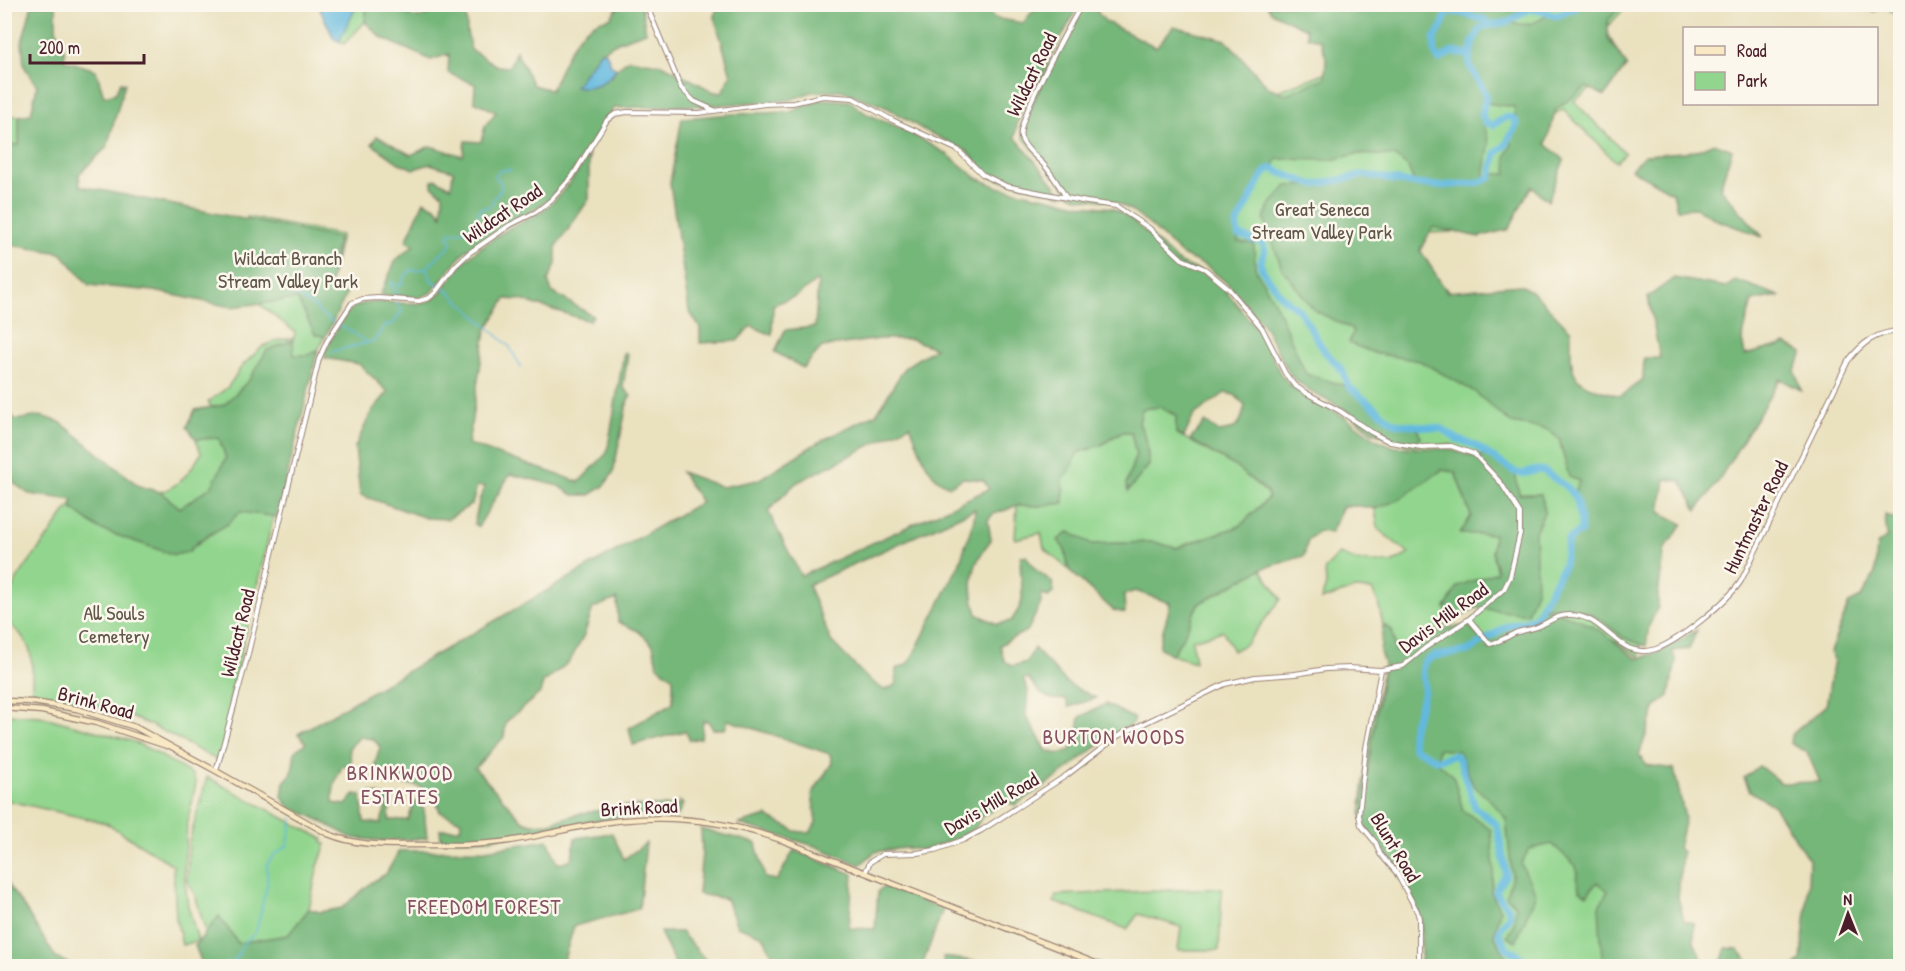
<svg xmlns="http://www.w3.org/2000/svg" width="1905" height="971" font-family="'Patrick Hand',sans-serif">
<rect width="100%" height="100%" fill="#fbf7ec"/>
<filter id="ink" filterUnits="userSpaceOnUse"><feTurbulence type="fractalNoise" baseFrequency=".0167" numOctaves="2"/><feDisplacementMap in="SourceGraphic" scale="12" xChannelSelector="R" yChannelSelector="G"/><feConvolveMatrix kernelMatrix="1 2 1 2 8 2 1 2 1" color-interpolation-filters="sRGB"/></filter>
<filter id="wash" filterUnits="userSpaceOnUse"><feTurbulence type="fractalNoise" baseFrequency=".008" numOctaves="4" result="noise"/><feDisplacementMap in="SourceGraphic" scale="24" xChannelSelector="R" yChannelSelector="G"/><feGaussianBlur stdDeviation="1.35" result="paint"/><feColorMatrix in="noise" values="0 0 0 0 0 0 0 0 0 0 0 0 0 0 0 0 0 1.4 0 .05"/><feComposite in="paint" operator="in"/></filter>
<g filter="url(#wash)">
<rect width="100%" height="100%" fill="#eae1bf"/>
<path fill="#92d58e" stroke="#6e7a5c" stroke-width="1.5" d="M 357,5 L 367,5 L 365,22 L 344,44 L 339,41 Z
M 1385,5 L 1628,5 L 1605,29 L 1625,65 L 1574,101 L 1625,153 L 1616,162 L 1563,109 L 1545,121 L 1538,142 L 1548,182 L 1529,190 L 1508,230 L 1426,233 L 1418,262 L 1452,294 L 1512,286 L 1560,332 L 1570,378 L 1656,533 L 1639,657 L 1617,641 L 1577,693 L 1699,966 L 1421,966 L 1421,914 L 1402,866 L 1361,803 L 1371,727 L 1381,678 L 1401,674 L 1513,588 L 1480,458 L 1450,445 L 1408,445 L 1370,431 L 1310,381 L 1256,302 L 1147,215 L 1051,158 L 1055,178 L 1023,137 L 1021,128 L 1047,66 L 1156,106 L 1275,92 L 1327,72 Z
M 5,115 L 19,116 L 19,146 L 5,144 Z
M 247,217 L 341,235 L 319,335 L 325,337 L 318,350 L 314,352 L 306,381 L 229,703 L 233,709 L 219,761 C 191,747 165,730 136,719 C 103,706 67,699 32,693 C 32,659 36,642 5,621 C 4,590 26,566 44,542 C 52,532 59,521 66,511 L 70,507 L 99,529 L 188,552 C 204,536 224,528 240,512 L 218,416 L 208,402 L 228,387 L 242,366 L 262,347 L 274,341 L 294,338 L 295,332 L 258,303 L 260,303 L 233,301 Z
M 1160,407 L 1176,416 L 1176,433 L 1233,465 L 1266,492 L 1269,497 L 1240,526 L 1175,548 L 1154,542 L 1092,544 L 1065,550 L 1069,570 L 1044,548 L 1041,533 L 1015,539 L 1017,505 L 1041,506 C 1055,489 1070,474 1077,453 L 1101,445 L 1121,432 L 1131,432 L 1136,454 L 1126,485 L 1128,490 L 1149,465 L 1146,439 L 1139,423 L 1142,409 Z
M 219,438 L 226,458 L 213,486 L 180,508 L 160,492 C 179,487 192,470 201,453 L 196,439 Z
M 1442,470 L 1455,472 L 1471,516 L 1494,534 L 1492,552 L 1497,572 L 1445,607 L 1452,621 L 1396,653 L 1392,630 L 1383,625 L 1378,602 L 1372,590 L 1354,589 L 1321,600 L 1326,585 L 1325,569 L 1339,554 L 1358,561 L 1391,563 L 1409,554 L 1378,529 L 1375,509 L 1398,500 Z
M 1261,569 L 1281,599 L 1246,644 L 1233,651 L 1223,631 L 1192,640 L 1195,662 L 1172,655 L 1184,635 L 1198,604 Z
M 4,714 L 40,716 L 132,741 L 153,751 L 193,775 L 196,783 L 187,824 L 184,873 L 188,906 L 198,941 L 182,945 L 176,918 L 173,865 L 106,823 L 5,800 Z
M 207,777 L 323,839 L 322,843 L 326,844 L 317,869 L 309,909 L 298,923 L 286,955 L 242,966 L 219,916 L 206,933 L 195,895 L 187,880 L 189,842 Z
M 1222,888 L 1219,950 L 1178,950 L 1181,927 L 1138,914 L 1127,929 L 1054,902 L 1056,895 Z"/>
<path fill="#75b679" stroke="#606a52" stroke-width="1.5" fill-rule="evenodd" d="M 32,5 L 56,5 L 56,28 L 65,53 L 64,60 L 96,70 L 104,96 L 116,93 L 121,82 L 125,83 L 107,147 L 79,174 L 80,186 L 338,238 L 330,283 L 347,293 L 325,337 L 315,334 L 297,299 L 231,307 L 154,291 L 89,285 L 61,253 L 5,244 L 5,144 L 19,145 L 19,116 L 31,114 L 37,86 L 24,66 L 22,42 Z
M 367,5 L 392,5 L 413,17 L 421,17 L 449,5 L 466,10 L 467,32 L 471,50 L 497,66 L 509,67 L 516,51 L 533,85 L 551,90 C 565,61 574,24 610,18 L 617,9 L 614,5 L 641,5 L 646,32 L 620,41 L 601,51 L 575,86 L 611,77 L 616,69 L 629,59 L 664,65 L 714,92 L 722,92 L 731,75 L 714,15 L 720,5 L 988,5 L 994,18 L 1023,23 L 1038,5 L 1079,5 L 1022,111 L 1017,125 L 1015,137 L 1063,195 L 992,178 L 967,151 L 922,129 L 888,108 L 841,90 L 812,92 L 790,100 L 717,105 L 614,108 L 570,176 L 549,200 L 466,250 L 432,292 L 419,298 L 380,295 L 396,260 L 414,245 L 406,241 L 424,201 L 437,208 L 442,215 L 443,194 L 432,186 L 432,181 L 436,179 L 451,187 L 453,171 L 430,164 L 414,169 L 399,163 L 372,144 L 377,136 L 411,155 L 430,146 L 463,156 L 465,141 L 481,142 L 485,126 L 496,112 L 474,101 L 475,84 L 448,73 L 449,54 L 431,60 L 382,38 L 365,22 Z
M 1086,5 L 1101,5 L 1097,12 L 1106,22 L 1156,47 L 1174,26 L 1226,40 L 1268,87 L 1286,94 L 1325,78 L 1326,57 L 1320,40 L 1307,37 L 1306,29 L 1271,12 L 1267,5 L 1330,5 L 1340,12 L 1348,9 L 1360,13 L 1375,5 L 1534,5 L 1534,9 L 1526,11 L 1509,22 C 1526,27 1536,24 1550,13 C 1558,18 1573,12 1578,5 L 1622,5 L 1608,20 L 1608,39 L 1627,65 L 1605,96 L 1587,87 L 1556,109 L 1546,144 L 1564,160 L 1548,201 L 1531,186 L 1509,229 L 1479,237 L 1433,227 L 1420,250 L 1447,292 L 1520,285 L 1533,292 L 1571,331 C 1570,381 1572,384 1621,396 L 1643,379 L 1644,358 L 1660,358 L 1648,297 L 1674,278 L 1726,287 L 1736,280 L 1779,296 L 1752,301 L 1742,340 L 1745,355 L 1786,344 L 1803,353 L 1795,370 L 1801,390 L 1780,379 L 1717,483 L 1697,510 L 1681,481 L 1665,479 L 1660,512 L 1683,524 L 1665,548 L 1658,594 L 1658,607 L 1649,626 L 1646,646 L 1622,637 L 1600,619 L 1581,610 L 1542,606 L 1564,565 L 1568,540 L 1581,531 L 1581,524 L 1574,495 L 1579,481 L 1569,477 L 1559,439 L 1546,429 L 1511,423 L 1475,392 L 1420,361 L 1374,353 L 1349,343 L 1353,330 L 1314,310 L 1282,269 L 1264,219 L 1269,206 L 1287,186 L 1314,185 L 1365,175 L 1415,184 L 1408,167 L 1394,156 L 1357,154 L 1331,160 L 1277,159 L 1273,168 L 1267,170 L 1263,175 L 1237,224 L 1238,242 L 1254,244 L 1255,268 L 1276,305 L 1306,374 L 1349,387 L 1394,423 L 1411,425 L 1419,430 L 1421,438 L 1416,442 L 1398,440 L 1372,429 L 1346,410 L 1309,391 L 1291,376 L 1265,327 L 1228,284 L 1206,266 L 1182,255 L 1151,226 L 1129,209 L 1112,201 L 1081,198 L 1069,194 L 1023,132 C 1036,87 1063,45 1086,5 ZM 1486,103 L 1514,107 L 1517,124 L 1508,138 L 1512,144 L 1506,156 L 1507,174 L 1492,174 L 1490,178 L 1484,180 L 1489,144 L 1482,115 Z
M 1867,5 L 1900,5 L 1900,12 L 1896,15 L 1884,5 L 1873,12 L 1866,7 Z
M 822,99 L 849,101 L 867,114 L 905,130 L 947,154 L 977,178 L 998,187 L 1083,205 L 1113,208 L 1131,219 L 1180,263 L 1200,271 L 1222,286 L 1261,334 L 1281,375 L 1292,387 L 1309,399 L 1345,417 L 1376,439 L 1395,447 L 1449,449 L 1473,457 L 1489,455 L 1515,472 L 1519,494 L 1541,494 L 1545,511 L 1535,532 L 1537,588 L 1527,614 L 1476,608 L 1452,621 L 1445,608 L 1458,586 L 1497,572 L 1492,552 L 1494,534 L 1460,534 L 1471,516 L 1455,472 L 1442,470 L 1398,500 L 1375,509 L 1360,506 L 1343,506 L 1331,533 L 1319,531 L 1308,540 L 1304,556 L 1261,569 L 1198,604 L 1184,635 L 1172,655 L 1159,647 C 1161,632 1168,619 1170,603 L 1135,591 L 1124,595 L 1125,613 L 1113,610 L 1069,570 L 1065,550 L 1058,540 L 1069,532 L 1092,544 L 1154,542 L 1176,548 L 1240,526 L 1269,497 L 1266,491 L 1233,465 L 1190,440 L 1205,422 L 1219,432 C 1238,430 1241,424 1245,406 L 1235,395 L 1225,393 L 1194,415 L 1184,437 L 1176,433 L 1176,415 L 1160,407 L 1142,409 L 1139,423 L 1146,439 L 1149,465 L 1128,491 L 1126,485 L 1136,454 L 1131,432 L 1121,432 L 1101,445 L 1077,453 L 1073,464 L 1063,480 L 1064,503 L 1041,506 L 1017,505 L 1006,510 L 994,513 L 988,520 L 991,540 C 971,564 968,584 977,614 L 997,624 L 1011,621 C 1014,616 1019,610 1021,604 C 1025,588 1018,572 1021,556 L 1026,556 L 1035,569 L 1052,582 L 1054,592 L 1048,597 L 1041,593 L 1041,603 L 1028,630 L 1000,645 L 1004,660 L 1012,666 L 1027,662 L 1034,648 L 1068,684 L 1096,698 L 1069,707 L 1066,699 C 1046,702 1040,693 1028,678 L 1023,679 L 1028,690 L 1026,716 L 1047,751 L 1059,754 L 1071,750 L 1077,740 L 1080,717 L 1106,704 L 1135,719 L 1130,726 L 1108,738 L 1055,779 L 1015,805 L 1006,802 L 982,816 L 975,829 L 956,839 L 923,850 L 905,848 L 875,852 L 860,865 L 815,846 L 739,824 L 767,816 L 795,831 L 810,833 L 816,822 L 812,794 L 832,763 L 830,754 L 728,720 L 725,729 L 713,729 L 708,721 L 703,721 L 701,738 L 690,740 L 685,731 L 633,745 L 629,728 L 673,703 L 673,678 L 657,665 L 653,645 L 638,631 L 618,622 L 617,599 L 593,608 L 584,635 L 570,661 L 543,683 L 540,693 L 506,722 L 504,737 L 475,768 L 523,821 L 531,824 L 549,823 L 578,814 L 625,806 L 678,806 L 679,801 L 683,804 L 678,815 L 648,814 L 578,823 L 490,839 L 441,839 L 440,829 L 460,829 L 461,821 L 440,812 L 435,796 L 418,786 L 383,782 L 373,771 L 380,747 L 373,739 L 360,737 L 349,748 L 352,767 L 343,765 C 336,778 332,788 333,803 L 346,805 L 355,794 L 361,795 L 364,822 L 381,823 L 387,802 L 370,797 L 370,792 L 390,798 L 389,820 L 408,820 L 415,801 L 424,809 L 427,838 L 384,841 L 352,838 L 311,816 L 290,808 L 282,797 L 284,782 L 292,773 L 295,751 L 306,743 L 298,734 L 701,502 L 681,472 L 722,487 L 758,480 L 817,443 L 877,413 L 905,367 L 935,348 L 911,339 L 880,339 L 822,347 L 803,368 L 775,352 L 785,330 L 815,327 L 818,280 L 796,296 L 773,305 L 772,335 L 751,326 L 737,341 L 700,343 L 700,328 L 689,311 L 670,183 L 682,118 L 733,114 L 790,112 ZM 910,425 C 919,446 926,479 950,486 L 963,478 L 983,480 L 989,489 L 801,576 L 768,511 L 796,483 ZM 975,509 L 974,519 L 959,565 L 909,663 L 896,669 L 896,685 L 884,690 L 866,677 L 831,641 L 808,585 Z
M 1714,143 L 1732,150 L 1720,188 L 1763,237 L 1717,220 L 1696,208 L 1677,209 L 1673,193 L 1631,169 L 1645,155 L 1695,151 Z
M 589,155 L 589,199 L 556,247 L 556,264 L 548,281 L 552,292 L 593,316 L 589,321 L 521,300 L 506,299 L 486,330 L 468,444 L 579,482 L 607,453 L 624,352 L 628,354 L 623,387 L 631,396 L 628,399 L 613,473 L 604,486 L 590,495 L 573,495 L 559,486 L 510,474 L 478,527 L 474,524 L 480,498 L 485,487 L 477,486 L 472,504 L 448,519 L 426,518 L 360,495 L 355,447 L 372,411 L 388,392 L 359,364 L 325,358 L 325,351 C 350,307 346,299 401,303 C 412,303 422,305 432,300 C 441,296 457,267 468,258 C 480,246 498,235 513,226 C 521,222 530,219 538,214 C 560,199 574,177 589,155 Z
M 293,340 L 294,355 L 308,355 L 318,350 L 277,517 L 240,512 L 228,524 L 200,540 L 188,552 L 174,555 L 99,529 L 70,507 L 73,500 L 29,494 L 15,484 L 5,464 L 5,407 L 16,420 L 40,416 L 60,422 L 139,486 L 160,492 L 180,508 L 212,486 L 226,458 L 219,438 L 196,439 L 187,427 L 195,410 L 224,405 L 249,380 L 267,350 Z
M 1885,515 L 1900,521 L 1900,966 L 1795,966 L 1801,960 L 1807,901 L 1809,860 L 1774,806 L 1750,791 L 1744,778 L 1759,766 L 1781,783 L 1820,782 L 1807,752 L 1790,743 L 1791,735 L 1826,706 L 1834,659 L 1830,652 L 1849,603 L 1861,597 L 1875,573 L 1877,545 L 1887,537 Z
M 1541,607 L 1580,620 L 1601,631 L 1637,659 L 1662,651 L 1697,630 L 1689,649 L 1672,651 L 1676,661 L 1669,696 L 1656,706 L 1639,755 L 1646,765 L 1674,769 L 1685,818 L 1678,848 L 1682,852 L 1678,898 L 1684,921 L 1694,923 L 1694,942 L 1705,966 L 1607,966 L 1602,960 L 1599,906 L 1608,891 L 1597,882 L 1587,895 L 1579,890 L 1576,866 L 1552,844 L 1529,849 L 1521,864 L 1536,894 L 1516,941 L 1507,937 L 1514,923 L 1516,906 L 1506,896 L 1512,876 L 1506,819 L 1493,803 L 1473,785 L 1459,751 L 1438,749 L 1437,763 L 1453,775 L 1463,810 L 1491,830 L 1494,871 L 1491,892 L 1500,910 L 1494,935 L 1511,966 L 1421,966 L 1422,920 L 1410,892 L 1364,825 L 1361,814 L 1384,663 L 1380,652 L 1383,625 L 1392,630 L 1396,652 L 1449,627 L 1469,626 L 1483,641 L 1507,626 L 1535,618 Z
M 701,829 L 756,843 L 765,878 L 777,880 L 794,850 L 853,874 L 849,928 L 875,929 L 878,891 L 884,886 L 943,909 L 922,966 L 778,966 L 763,936 L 737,926 L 726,899 L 698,894 L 702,852 Z
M 612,833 L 624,859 L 646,843 L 639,909 L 574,926 L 562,966 L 203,966 L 195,946 L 219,916 L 238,943 L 288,935 L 309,909 L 320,912 L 342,908 L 372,882 L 386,874 L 399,851 L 485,850 L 548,840 L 558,864 L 572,859 L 575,838 Z
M 4,873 L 10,888 L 24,907 L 56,958 L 75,966 L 5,966 Z
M 660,932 L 681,932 L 711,966 L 676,966 Z
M 1726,948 L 1738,949 L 1752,966 L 1720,966 Z
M 943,957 L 980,962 L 990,966 L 944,966 Z"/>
<path fill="#62b9df" stroke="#566c85" stroke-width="1.5" d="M 318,5 L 357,5 L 339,41 L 334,39 Z
M 601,51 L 606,52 L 611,65 L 616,69 C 607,83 591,90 575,86 Z"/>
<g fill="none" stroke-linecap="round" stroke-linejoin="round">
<path stroke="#62b9df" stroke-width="1.5" d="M 851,4 L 852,6
M 425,268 L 429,272 L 431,280 L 447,290 L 509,346 L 521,367
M 280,288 L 289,288 L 294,296 L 298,295 C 303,302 311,304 318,309 L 318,312 L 342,328 L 346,328 L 366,342
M 331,352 L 374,341 L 384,326 L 393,324 L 402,311 L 398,304 L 398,293 L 391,286 L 392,282 L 398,286 L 402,284 L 404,277 L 411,270 C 434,273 433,254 448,249 L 452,241 L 448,237 L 450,233 C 468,230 477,227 480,208 L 491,206 L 495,197 L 502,188 L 500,182 L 495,176 L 501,170 L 511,170
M 227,966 L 235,960 L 244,943 L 256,932 L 267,885 L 267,864 L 275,854 L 287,846 L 293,818"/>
<path stroke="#62b9df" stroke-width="7" d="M 1469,55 L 1452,52 L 1439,60 L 1435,54 L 1434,38 C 1443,29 1442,22 1448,12 C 1465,11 1468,17 1484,19 L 1489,25
M 1534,966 L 1507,948 L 1499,934 L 1500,929 L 1510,915 L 1509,909 L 1496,893 C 1497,882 1505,881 1506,873 L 1497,825 L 1475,807 L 1459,759 L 1454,755 L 1437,760 L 1414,748 C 1406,728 1423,709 1424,689 C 1425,679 1420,671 1425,661 L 1435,656 L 1468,651 L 1507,626 L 1535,618 L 1564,565 L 1568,540 L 1581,531 L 1581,524 L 1577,503 L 1574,495 L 1568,488 L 1544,471 L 1538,470 L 1522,474 L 1515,472 L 1474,445 L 1457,439 L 1442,429 L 1394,423 L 1349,387 L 1342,370 L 1325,352 L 1299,310 L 1281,296 L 1263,271 L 1260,263 L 1265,251 L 1263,243 L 1238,235 L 1237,224 L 1263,175 L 1267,170 L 1273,168 L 1281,173 L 1314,185 L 1365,175 L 1415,184 L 1440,186 L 1477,183 L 1490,178 L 1496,153 L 1505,146 L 1517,124 L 1514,119 C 1506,114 1501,121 1493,125 L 1485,122 L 1482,115 L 1486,95 L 1470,66 L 1469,60 L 1473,41 L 1481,28 L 1485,26 L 1508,22 L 1529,9 L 1542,11 L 1556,16 L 1576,8 L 1578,4"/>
</g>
</g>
<g filter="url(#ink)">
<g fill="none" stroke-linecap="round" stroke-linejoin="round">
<g stroke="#9a8075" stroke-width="6">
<path id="tertiary" d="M 646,4 L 681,88 L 694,101 L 714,110
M 1066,197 C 1059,186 1053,175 1045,166 C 1037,157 1025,149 1021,138 C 1015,122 1071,23 1082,4
M 1469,619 L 1490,644 C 1499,642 1507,637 1515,633 C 1522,630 1530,630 1537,627 C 1549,622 1558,614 1571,615 C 1597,616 1608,638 1629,648 C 1638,652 1647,652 1656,649 C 1679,641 1727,602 1741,581 L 1848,361 C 1862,343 1876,332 1900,331
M 1381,670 L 1366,748 L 1359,815 L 1361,825 L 1376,843 L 1380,854 L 1396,872 L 1417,911 L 1419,918 L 1419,966
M 216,771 L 246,662 L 319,359 L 327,341 L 352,303 L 363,299 L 378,298 L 419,301 L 429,298 L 435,293 L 455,266 L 469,253 L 510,225 L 536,212 L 551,200 L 572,177 L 607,120 L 615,114 L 627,112 L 699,113 L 765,104 L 793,103 L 823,96 L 853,98 L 892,120 L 958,150 L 982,174 L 1006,186 L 1087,202 L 1116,206 L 1149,228 L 1182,259 L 1205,269 L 1229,289 L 1262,328 L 1285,373 L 1294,385 L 1306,393 L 1340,411 L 1371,432 L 1390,442 L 1421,447 L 1451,446 L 1474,454 L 1501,483 L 1520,513 L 1520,533 L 1510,577 L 1504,589 L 1469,619 L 1425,648 L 1403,666 L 1381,670 L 1349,668 L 1326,669 L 1295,674 L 1255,677 L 1225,684 L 1118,736 L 1067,775 L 982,830 L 963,840 L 935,850 L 917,853 L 883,854 L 870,862 L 865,873"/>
</g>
<g stroke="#9a8075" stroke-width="7">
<path id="secondary" d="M 4,701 L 33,702 L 77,709 L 135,727 L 216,771 L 328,834 C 355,845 380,845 408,845 C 442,845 476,846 509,841 C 548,835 586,823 626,820 C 679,815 733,823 784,841 L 1103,966
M 4,708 L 42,711 L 97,723 L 167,746"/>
</g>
<use href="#tertiary" stroke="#fff" stroke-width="4"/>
<use href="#secondary" stroke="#f8e8c3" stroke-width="4.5"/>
</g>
</g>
<g text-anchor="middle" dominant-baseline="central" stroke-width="5" stroke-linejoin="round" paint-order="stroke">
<g font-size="20" fill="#4a1f2b" stroke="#fbf7ec">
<text transform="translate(1031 74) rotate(-64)">Wildcat Road</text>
<text transform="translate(502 213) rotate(-34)">Wildcat Road</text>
<text transform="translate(1755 517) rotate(-64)">Huntmaster Road</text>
<text transform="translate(1443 617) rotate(-36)">Davis Mill Road</text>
<text transform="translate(237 633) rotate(-76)">Wildcat Road</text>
<text transform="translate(96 702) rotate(15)">Brink Road</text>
<text transform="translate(991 803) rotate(-30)">Davis Mill Road</text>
<text transform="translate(639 807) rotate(-3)">Brink Road</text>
<text transform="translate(1396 847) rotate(59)">Blunt Road</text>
</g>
<g font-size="20" fill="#605649" stroke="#fbf7ec">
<text x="1322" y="208">Great Seneca<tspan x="1322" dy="23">Stream Valley Park</tspan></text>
<text x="288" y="257">Wildcat Branch<tspan x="288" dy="23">Stream Valley Park</tspan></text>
<text x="114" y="612">All Souls<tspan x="114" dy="23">Cemetery</tspan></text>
</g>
<g font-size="21" letter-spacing="1.5" fill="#855060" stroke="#fbf7ec">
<text x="1114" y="736">BURTON WOODS</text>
<text x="400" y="772">BRINKWOOD<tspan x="400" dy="24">ESTATES</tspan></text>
<text x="485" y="906">FREEDOM FOREST</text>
</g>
</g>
<rect width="1905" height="971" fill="none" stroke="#fbf7ec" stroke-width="24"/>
<rect x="1683" y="27" width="195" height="78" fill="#fbf7ec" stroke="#b4a19f" stroke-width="1.5"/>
<rect x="1695" y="46" width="30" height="9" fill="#f8e8c3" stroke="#b4a19f" stroke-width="1.5"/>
<text x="1737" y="57" font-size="18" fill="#4a1f2b">Road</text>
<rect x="1695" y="72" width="30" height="18" fill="#92d58e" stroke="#b4a19f" stroke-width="1.5"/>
<text x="1737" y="87" font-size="18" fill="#4a1f2b">Park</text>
<g transform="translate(1848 914) rotate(359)" stroke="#fbf7ec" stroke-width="4.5" paint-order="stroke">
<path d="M0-4.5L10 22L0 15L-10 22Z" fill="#4a1f2b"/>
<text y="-9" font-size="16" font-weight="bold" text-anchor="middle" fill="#4a1f2b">N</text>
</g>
<path d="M30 54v9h114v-9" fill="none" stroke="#4a1f2b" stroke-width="3"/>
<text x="39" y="54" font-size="18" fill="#4a1f2b" stroke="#fbf7ec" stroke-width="4.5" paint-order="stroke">200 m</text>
</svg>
